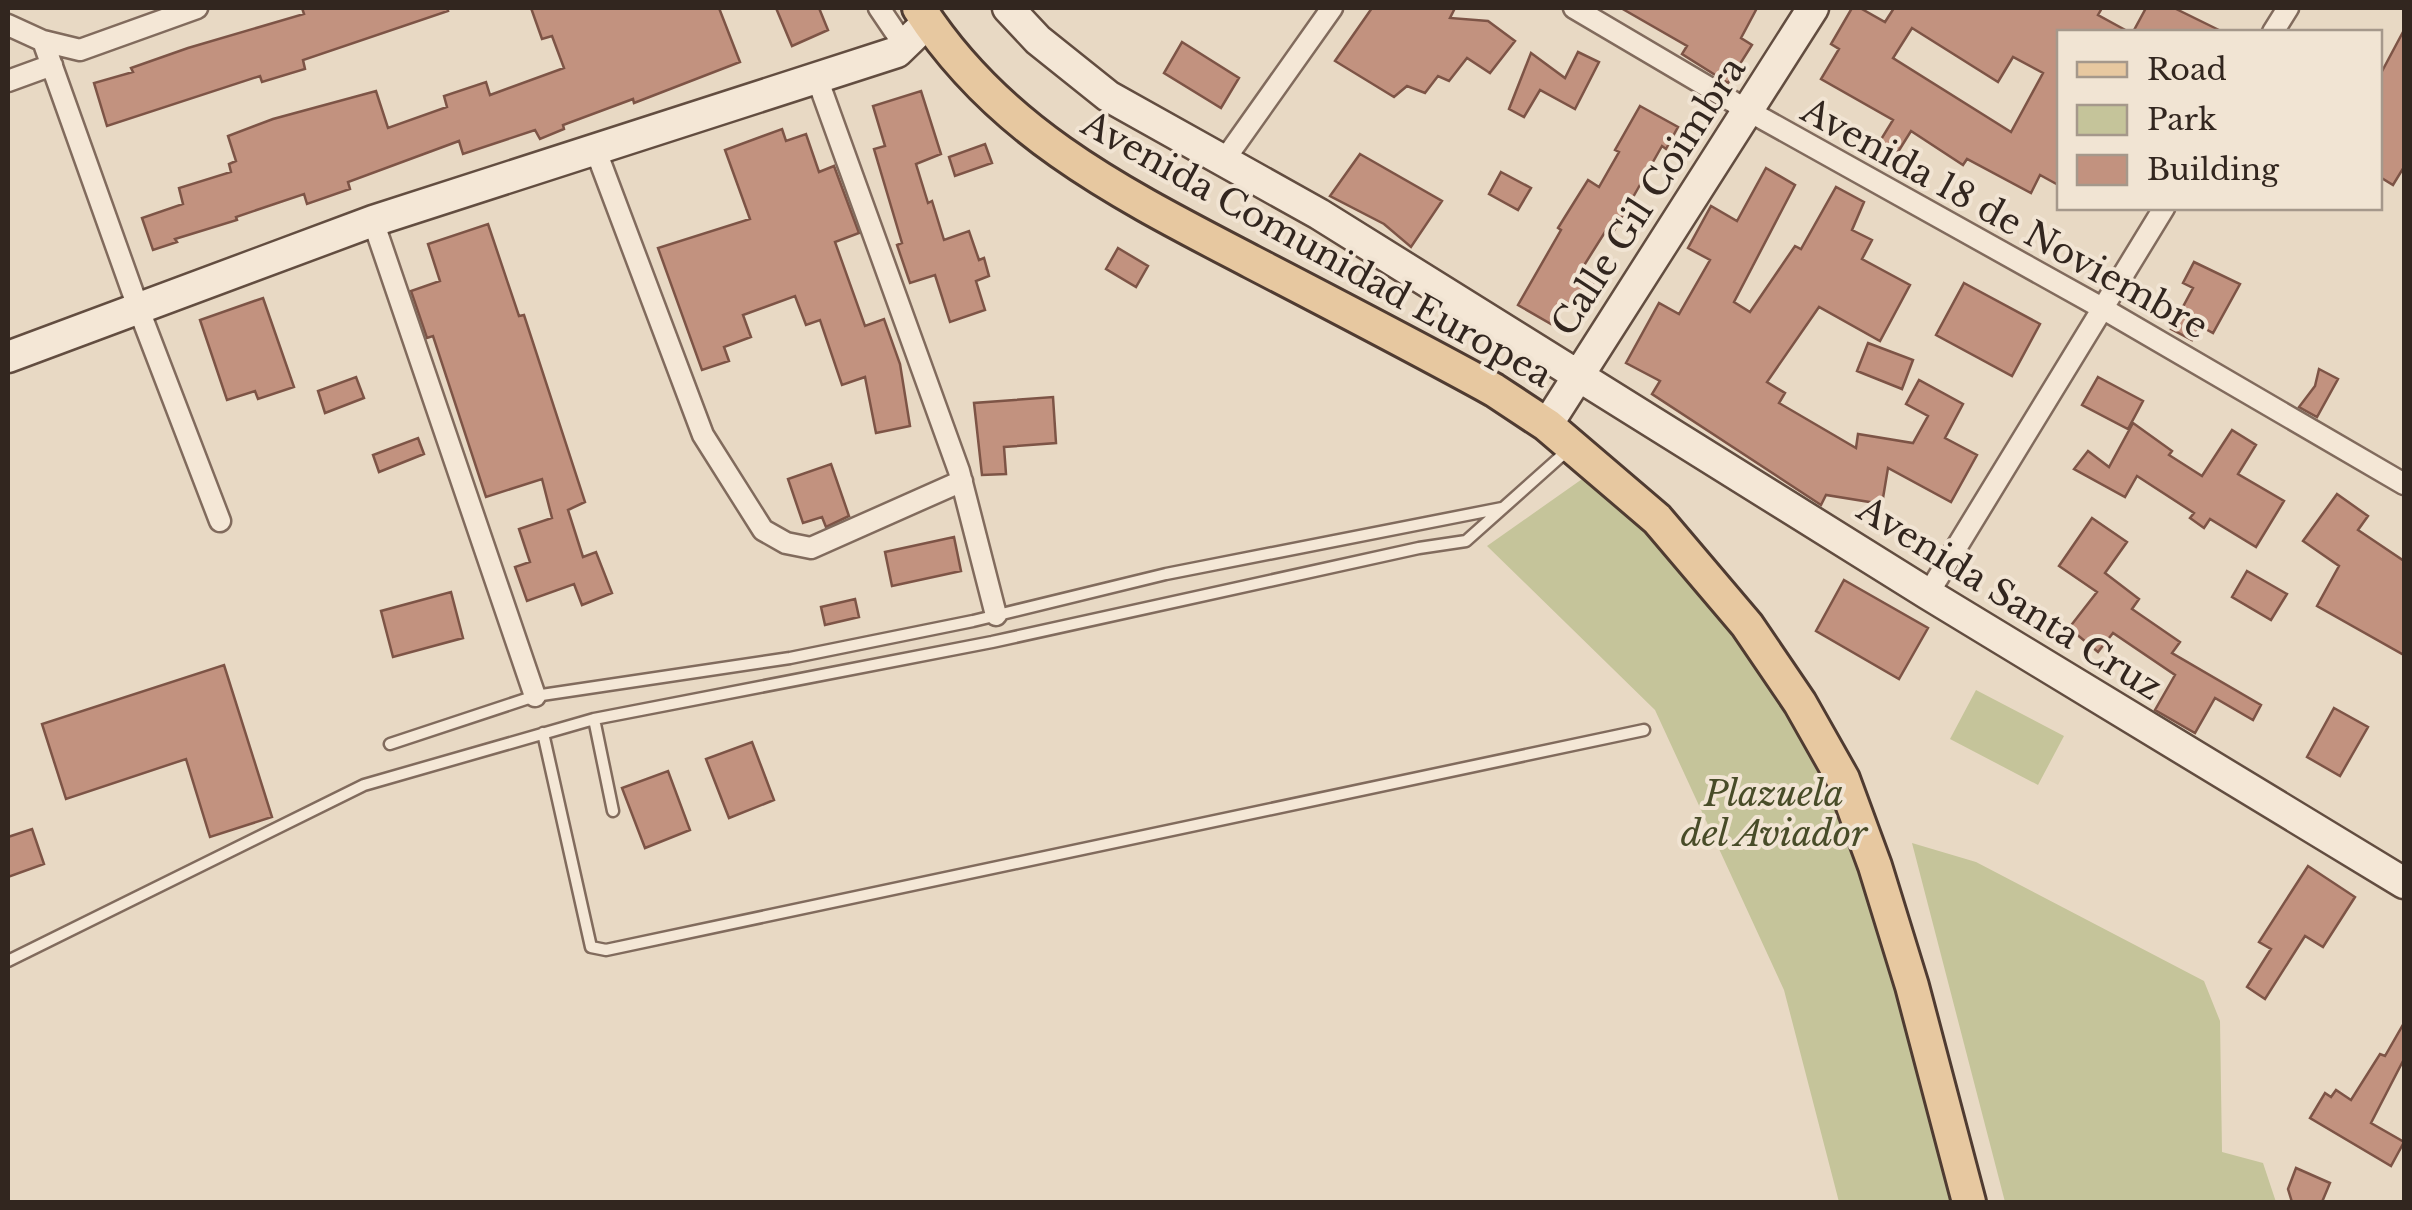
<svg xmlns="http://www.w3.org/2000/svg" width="2412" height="1210" font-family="'Libre Baskerville',serif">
<rect width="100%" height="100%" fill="#e8d9c4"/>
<path fill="#c5c49a" d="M 1585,477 L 1650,525 L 1743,636 L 1835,789 L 1883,924 L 1951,1202 L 1839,1202 L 1784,990 L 1655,710 L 1487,546 Z
M 1976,690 L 2064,736 L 2038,785 L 1950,739 Z
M 1912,843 L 1976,862 L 2204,981 L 2220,1021 L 2222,1152 L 2263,1163 L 2276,1202 L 2005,1202 Z"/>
<path fill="#c2927f" stroke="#7d5446" stroke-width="2.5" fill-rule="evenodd" d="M 302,8 L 447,8 L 448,11 L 303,60 L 305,69 L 262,82 L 260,76 L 107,126 L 94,83 L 133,72 L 131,68 L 188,48 L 304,14 Z
M 531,8 L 719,8 L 740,62 L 634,103 L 633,99 L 563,125 L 564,129 L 540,139 L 535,130 L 463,154 L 459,141 L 348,182 L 350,189 L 307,204 L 304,194 L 236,217 L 237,220 L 175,239 L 177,242 L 153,250 L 142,218 L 183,204 L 179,188 L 231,172 L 229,164 L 236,161 L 228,136 L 273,119 L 376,91 L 388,128 L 447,107 L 444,96 L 486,82 L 490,95 L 564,68 L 552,36 L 542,39 Z
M 776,8 L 819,8 L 828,30 L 792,46 Z
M 1372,8 L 1455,8 L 1450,18 L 1488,21 L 1515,41 L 1490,73 L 1467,58 L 1449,81 L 1438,76 L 1425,93 L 1407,86 L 1394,97 L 1335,61 Z
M 1621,8 L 1757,8 L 1741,38 L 1752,45 L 1728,83 L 1682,54 L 1687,46 Z
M 1852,8 L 1860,8 L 1885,22 L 1894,8 L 2102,8 L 2098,15 L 2129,32 L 2060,32 L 2060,186 L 2040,175 L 2031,193 L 1967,159 L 1963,165 L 1911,131 L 1898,152 L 1880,141 L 1893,120 L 1821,79 L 1839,49 L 1831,44 ZM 1912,28 L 1998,82 L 2013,57 L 2043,73 L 2011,132 L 1893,58 Z
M 2146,8 L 2174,8 L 2223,32 L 2133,32 Z
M 2404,30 L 2404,167 L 2393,185 L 2380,177 L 2380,75 Z
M 1182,42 L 1239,78 L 1221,108 L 1164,73 Z
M 1578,52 L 1599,62 L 1575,109 L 1540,90 L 1524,117 L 1509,109 L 1531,53 L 1565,78 Z
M 921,91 L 941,154 L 916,164 L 928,203 L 932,201 L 944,240 L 969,231 L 979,260 L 984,258 L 989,276 L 976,281 L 985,310 L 950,322 L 935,275 L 910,283 L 897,245 L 902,243 L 874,149 L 885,146 L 873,106 Z
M 1640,106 L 1678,127 L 1666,149 L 1662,146 L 1611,236 L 1605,232 L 1583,267 L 1598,276 L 1579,309 L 1564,301 L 1551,324 L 1518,305 L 1561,230 L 1558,228 L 1588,180 L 1599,187 L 1619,152 L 1615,150 Z
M 782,129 L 786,141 L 806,134 L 819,172 L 834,166 L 859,233 L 835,242 L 865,326 L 884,319 L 900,364 L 910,426 L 876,433 L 865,377 L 842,385 L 820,320 L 806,325 L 795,296 L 743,315 L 751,337 L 724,347 L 729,361 L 702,370 L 658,248 L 750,219 L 725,150 Z
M 985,144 L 992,163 L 955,176 L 949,157 Z
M 1360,154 L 1442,201 L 1411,247 L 1384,224 L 1330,196 Z
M 1766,168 L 1795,185 L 1734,302 L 1750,312 L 1795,246 L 1801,249 L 1836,187 L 1864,202 L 1852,230 L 1872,240 L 1862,259 L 1910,285 L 1880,341 L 1819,307 L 1767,382 L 1785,393 L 1779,403 L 1856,448 L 1858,434 L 1913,443 L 1928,416 L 1906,404 L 1919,380 L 1963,404 L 1945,438 L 1977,455 L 1951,502 L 1888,468 L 1882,504 L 1826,495 L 1821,505 L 1652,394 L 1660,381 L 1626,363 L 1659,303 L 1679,314 L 1710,260 L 1688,248 L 1711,206 L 1737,221 Z
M 1501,172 L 1531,188 L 1518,210 L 1489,194 Z
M 488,224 L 519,316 L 524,315 L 585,502 L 568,510 L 583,557 L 596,552 L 612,593 L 582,605 L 574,584 L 527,601 L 515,567 L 530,562 L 519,529 L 552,518 L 542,479 L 486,497 L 433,336 L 427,338 L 411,291 L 440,281 L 428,244 Z
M 1118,248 L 1148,266 L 1136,287 L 1106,269 Z
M 2194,262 L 2240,284 L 2213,333 L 2200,326 L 2192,340 L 2171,329 L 2193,288 L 2183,283 Z
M 1964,283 L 2040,324 L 2012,376 L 1936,335 Z
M 263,298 L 294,387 L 258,399 L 255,391 L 227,400 L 200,320 Z
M 1868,343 L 1913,360 L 1902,389 L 1857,371 Z
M 2319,369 L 2338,379 L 2317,417 L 2299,407 L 2315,386 Z
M 356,377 L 364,398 L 325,413 L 318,391 Z
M 2098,377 L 2143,401 L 2128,429 L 2082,405 Z
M 1053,397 L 1056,443 L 1004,447 L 1006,474 L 982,475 L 974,403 Z
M 2133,423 L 2172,451 L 2169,455 L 2202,476 L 2232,430 L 2256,445 L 2238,474 L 2284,501 L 2256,547 L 2210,519 L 2204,528 L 2190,518 L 2194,513 L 2137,476 L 2125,497 L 2074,469 L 2088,451 L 2109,467 Z
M 418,438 L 424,454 L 379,472 L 373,455 Z
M 831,464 L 849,516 L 826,527 L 822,517 L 803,523 L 788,479 Z
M 2337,494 L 2368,516 L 2358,530 L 2404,561 L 2404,655 L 2317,606 L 2339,566 L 2303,541 Z
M 2092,518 L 2127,542 L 2105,573 L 2139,599 L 2132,609 L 2180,642 L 2172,653 L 2261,705 L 2253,720 L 2215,698 L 2195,733 L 2155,710 L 2175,675 L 2113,633 L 2098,652 L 2069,628 L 2097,592 L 2059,566 Z
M 954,537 L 961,571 L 892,586 L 885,552 Z
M 2247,571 L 2287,594 L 2271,620 L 2232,597 Z
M 1844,580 L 1928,628 L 1899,679 L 1816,631 Z
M 451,592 L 463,638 L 393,657 L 381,611 Z
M 855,599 L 859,617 L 825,625 L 821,607 Z
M 224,665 L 272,817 L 210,837 L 186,759 L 66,799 L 42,724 Z
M 2334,708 L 2368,727 L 2340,776 L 2307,757 Z
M 752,742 L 774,800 L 729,818 L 706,759 Z
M 668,771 L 690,830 L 645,848 L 622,788 Z
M 32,829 L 44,864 L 8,877 L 8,837 Z
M 2308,866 L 2355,897 L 2323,947 L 2305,936 L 2265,999 L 2247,987 L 2271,949 L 2259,942 Z
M 2404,1023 L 2404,1059 L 2371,1123 L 2404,1142 L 2391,1166 L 2310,1118 L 2325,1093 L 2331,1097 L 2336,1090 L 2351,1100 L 2380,1054 L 2385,1056 Z
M 2296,1168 L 2330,1183 L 2322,1202 L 2292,1202 L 2288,1189 Z"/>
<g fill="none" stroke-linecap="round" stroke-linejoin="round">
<g stroke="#816b5d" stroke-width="15">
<path id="lane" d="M 594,719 L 613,811
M 543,733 L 591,947 L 606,950 L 1644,730
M 390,744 L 535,696 L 790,658 L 973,621 L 1166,574 L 1502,508
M 8,961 L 364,785 L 594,719 L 992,642 L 1419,548 L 1466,541 L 1568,450"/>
</g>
<g stroke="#816b5d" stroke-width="25">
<path id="street" d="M 879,8 L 904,45
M 1574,8 L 1747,110 L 2102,308 L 2404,484
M 8,25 L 43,41 L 80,50 L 197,8
M 2273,32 L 2288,8
M 43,41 L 139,310 L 220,521
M 817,78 L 959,471 L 996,615
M 8,81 L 52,65
M 596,151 L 703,435 L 763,530 L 786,543 L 811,548 L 962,481
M 1225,159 L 1332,8
M 373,221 L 535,696
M 1928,594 L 2164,208"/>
</g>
<g stroke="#624d40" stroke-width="35">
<path id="secondary" d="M 1008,8 L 1038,40 L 1108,96 L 1319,214 L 1928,594 L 2404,883
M 8,357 L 373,221 L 897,52 L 928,22
M 1547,425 L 1813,8"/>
</g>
<g stroke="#4f3b31" stroke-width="38">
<path id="primary" d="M 919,8 C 1000,134 1124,195 1252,262 C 1333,304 1414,346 1494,390 L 1547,425 L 1657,519 L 1747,625 L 1800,703 L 1843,779 L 1875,866 L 1912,986 L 1969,1202"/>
</g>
<use href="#lane" stroke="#f4e7d6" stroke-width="10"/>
<use href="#street" stroke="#f4e7d6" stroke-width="20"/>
<use href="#secondary" stroke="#f4e7d6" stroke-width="30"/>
<use href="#primary" stroke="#e7c8a0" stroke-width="32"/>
</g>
<g text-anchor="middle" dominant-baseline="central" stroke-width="8" stroke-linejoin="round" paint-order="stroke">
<g font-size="35" fill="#32261f" stroke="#f1e4d3">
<text transform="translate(1648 196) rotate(-57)">Calle Gil Coimbra</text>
<text transform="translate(2005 218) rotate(29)">Avenida 18 de Noviembre</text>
<text transform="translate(1317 249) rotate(29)">Avenida Comunidad Europea</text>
<text transform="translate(2010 598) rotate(32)">Avenida Santa Cruz</text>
</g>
<g font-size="35" font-style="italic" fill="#484c28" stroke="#f1e4d3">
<text x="1774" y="793">Plazuela<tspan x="1774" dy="40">del Aviador</tspan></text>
</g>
</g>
<rect width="2412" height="1210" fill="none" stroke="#32261f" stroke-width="20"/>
<rect x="2057" y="30" width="325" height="180" fill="#f1e4d3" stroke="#a5988b" stroke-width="2.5"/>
<rect x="2077" y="62" width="50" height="15" fill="#e7c8a0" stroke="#a5988b" stroke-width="2.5"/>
<text x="2147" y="80" font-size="30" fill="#32261f">Road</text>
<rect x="2077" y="105" width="50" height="30" fill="#c5c49a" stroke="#a5988b" stroke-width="2.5"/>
<text x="2147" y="130" font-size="30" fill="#32261f">Park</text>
<rect x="2077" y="155" width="50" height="30" fill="#c2927f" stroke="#a5988b" stroke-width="2.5"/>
<text x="2147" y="180" font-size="30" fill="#32261f">Building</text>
</svg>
